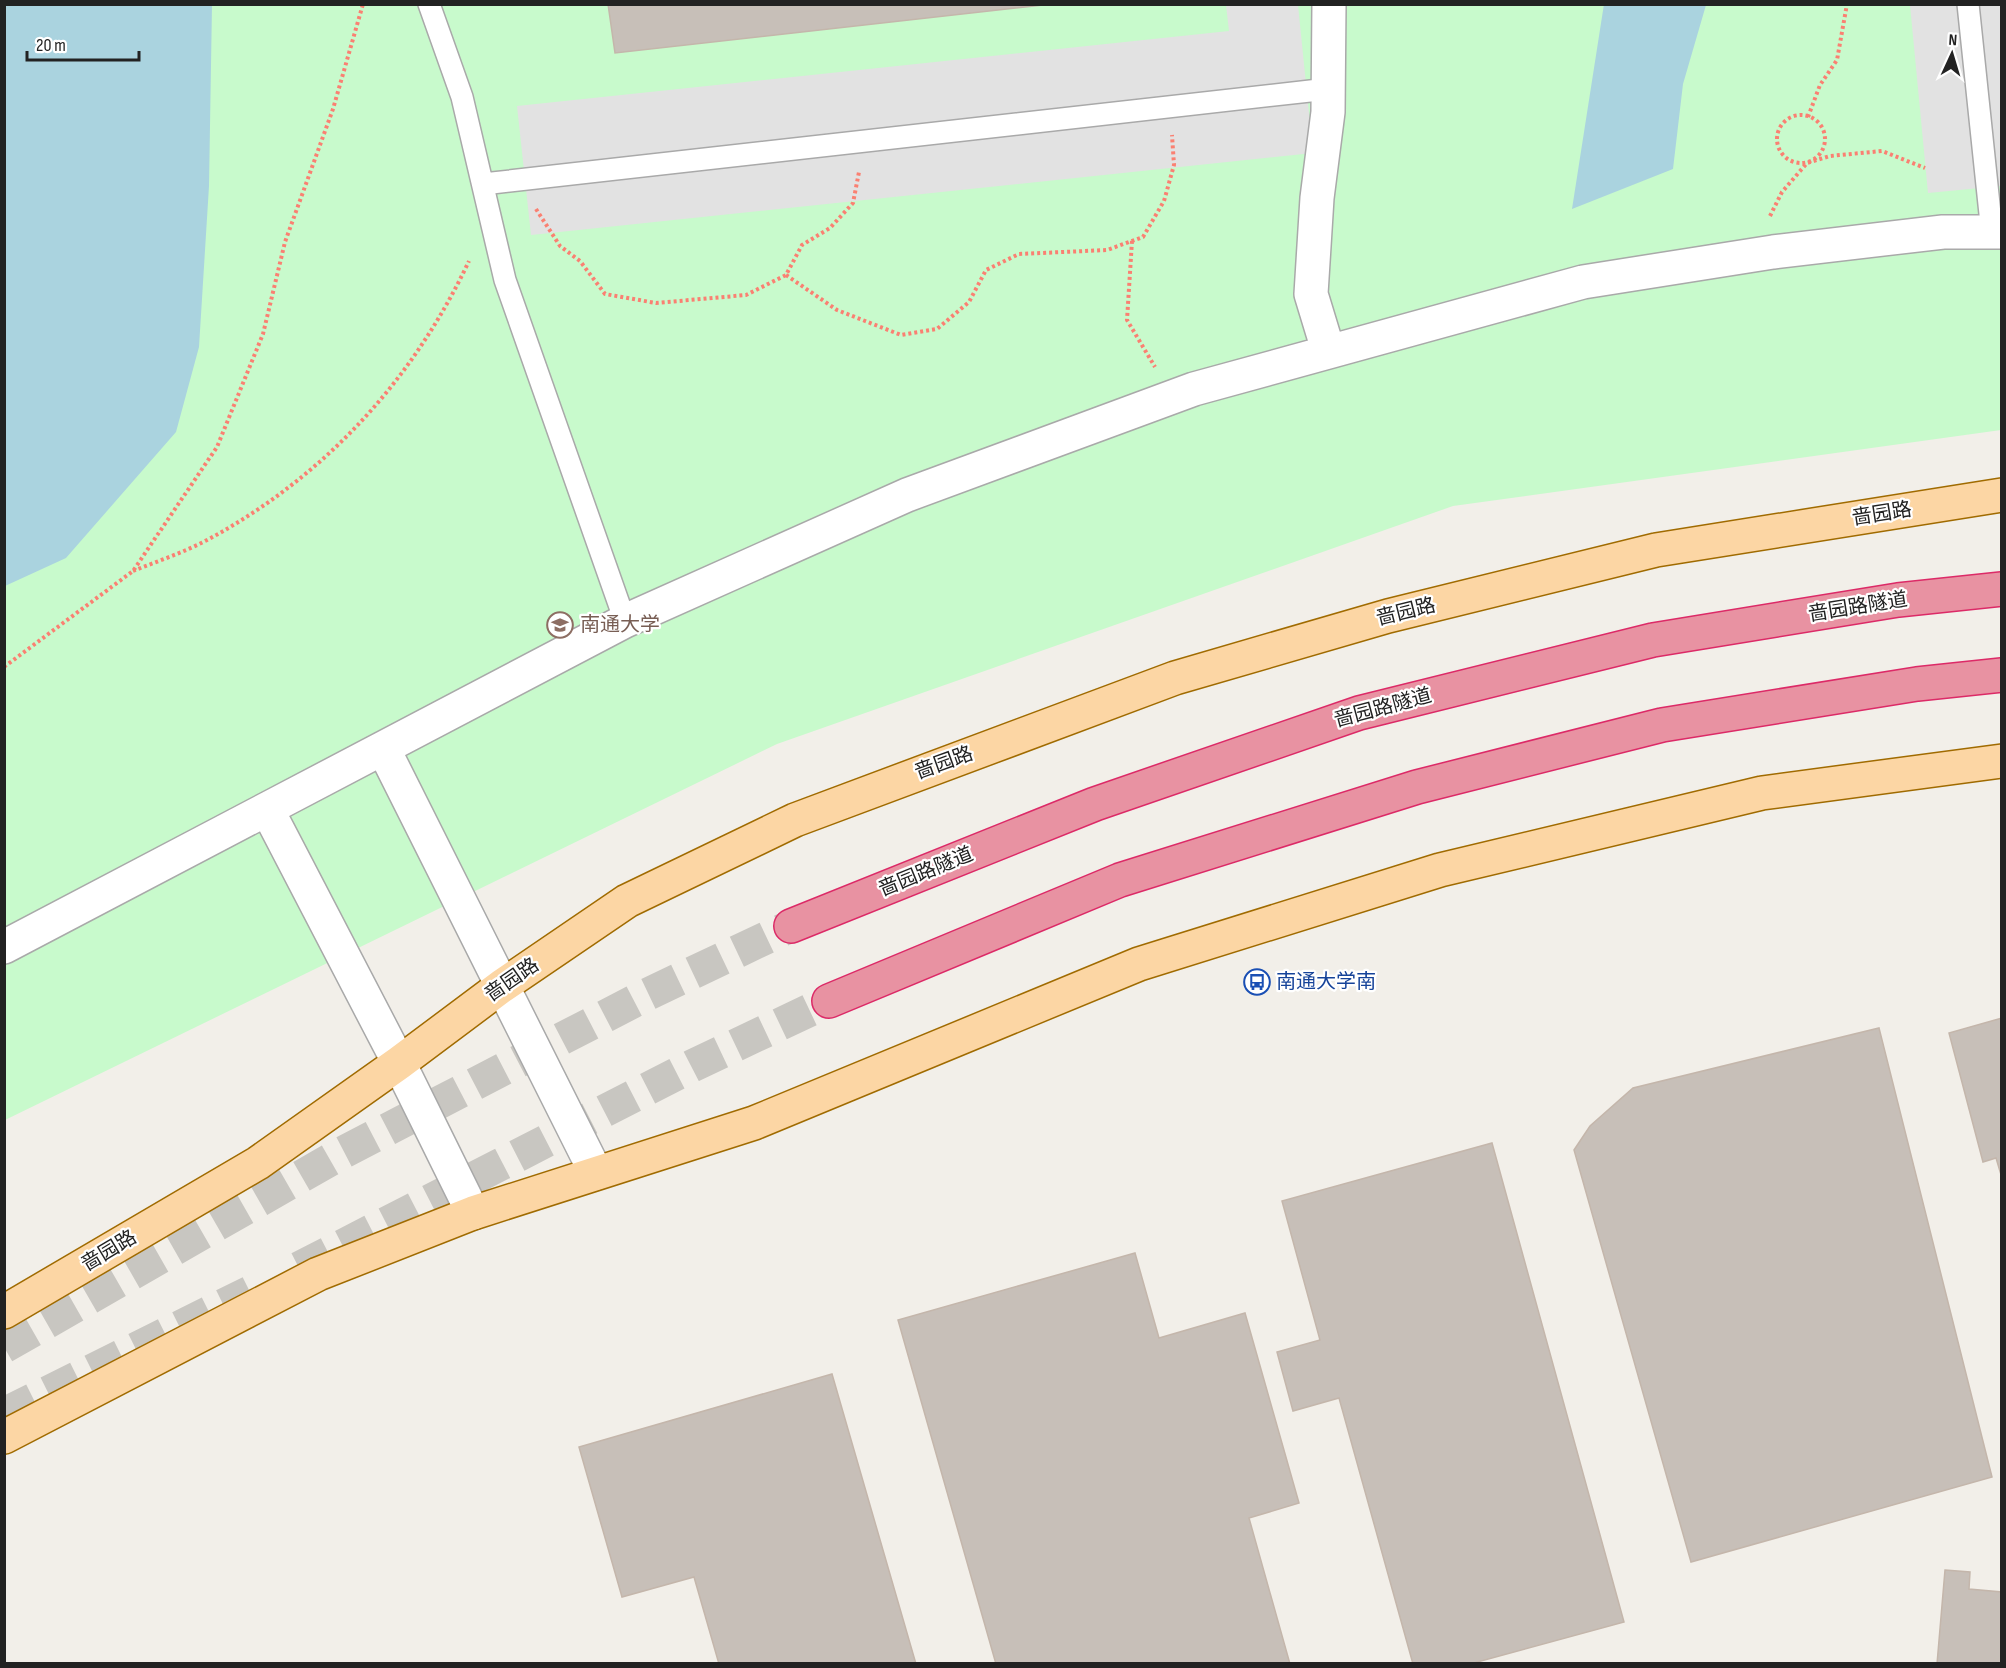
<svg xmlns="http://www.w3.org/2000/svg" width="2006" height="1668" font-family="'Sofia Sans Condensed','Noto Sans SC',sans-serif">
<rect width="100%" height="100%" fill="#f2efe9"/>
<path fill="#c8facc" d="M 5,5 L 2001,5 L 2001,430 L 1453,506 L 777,744 L 5,1120 Z"/>
<path fill="#e2e2e2" d="M 1226,5 L 1298,5 L 1313,153 L 531,235 L 517,106 L 1229,31 Z
M 1910,5 L 2001,5 L 2001,186 L 1928,193 Z"/>
<path fill="#aad3df" d="M 1604,4 L 1706,5 L 1683,84 L 1673,169 L 1572,209 Z
M 4,5 L 212,5 L 209,186 L 199,347 L 176,432 L 66,558 L 5,586 Z"/>
<path fill="#c7bfb8" stroke="#c4b6ab" stroke-width="1.5" d="M 608,4 L 1052,4 L 615,53 Z
M 2002,1018 L 2002,1178 L 1996,1158 L 1983,1162 L 1949,1033 Z
M 1879,1028 L 1992,1477 L 1691,1562 L 1574,1150 L 1590,1126 L 1633,1088 Z
M 1492,1143 L 1624,1622 L 1470,1664 L 1413,1664 L 1339,1398 L 1293,1411 L 1277,1352 L 1320,1340 L 1282,1201 Z
M 1135,1253 L 1159,1338 L 1245,1313 L 1299,1503 L 1249,1518 L 1290,1664 L 996,1664 L 898,1320 Z
M 832,1374 L 916,1664 L 719,1664 L 694,1577 L 622,1597 L 579,1447 Z
M 1945,1570 L 1970,1572 L 1969,1589 L 2002,1592 L 2002,1664 L 1937,1664 Z"/>
<g fill="none" stroke-linecap="round" stroke-linejoin="round">
<path stroke="#c8c6c1" stroke-width="33" stroke-dasharray="33 16" stroke-linecap="butt" d="M 299,1268 L 692,1066 L 829,1001
M 4,1347 L 342,1153 L 648,994 L 791,926
M 4,1414 L 250,1292"/>
<g stroke="#a9a9a9" stroke-width="24">
<path id="lane" d="M 429,4 L 462,97 L 505,280 L 625,621
M 1968,4 L 1992,233
M 483,184 L 1328,89"/>
</g>
<g stroke="#a9a9a9" stroke-width="36">
<path id="street" d="M 1328,350 L 1311,294 L 1317,198 L 1328,112 L 1329,4
M 383,748 L 596,1173
M 267,809 L 399,1063 L 473,1213
M 4,947 L 625,621 L 907,495 L 1194,389 L 1583,282 L 1773,252 L 1943,232 L 2002,232"/>
</g>
<g stroke="#a06b00" stroke-width="36">
<path id="primary" d="M 4,1312 L 258,1163 L 399,1063 L 502,986 L 627,901 L 795,820 L 1175,678 L 1388,616 L 1656,550 L 2002,495
M 4,1437 L 318,1274 L 473,1213 L 754,1123 L 1139,964 L 1440,870 L 1762,793 L 2002,761"/>
</g>
<g stroke="#dc2a67" stroke-width="36">
<path id="highway" d="M 791,926 L 1095,804 L 1359,713 L 1653,640 L 1898,600 L 2002,589
M 829,1001 L 1120,880 L 1417,787 L 1662,725 L 1917,684 L 2002,675"/>
</g>
<path stroke="#fa8072" stroke-width="4" stroke-dasharray="3 3" stroke-linecap="butt" d="M1777 139a24 24 0 1 1 48 0a24 24 0 1 1-48 0Z
M 1808,117 L 1820,85 L 1837,60 L 1847,4
M 536,209 L 560,246 L 580,261 L 605,294 L 656,303 L 746,295 L 786,275 L 802,245 L 830,228 L 853,203 L 859,172
M 1770,216 L 1782,192 L 1807,163 L 1830,156 L 1882,151 L 1925,168
M 1132,241 L 1127,320 L 1155,367
M 786,275 L 837,310 L 901,335 L 937,329 L 969,302 L 986,270 L 1019,254 L 1107,250 L 1143,237 L 1164,201 L 1174,165 L 1172,135
M 133,571 C 158,561 185,552 209,539 C 325,476 413,380 469,261
M 4,667 L 133,571 L 217,447 L 263,334 L 285,242 L 333,109 L 363,4"/>
<use href="#lane" stroke="#fff" stroke-width="21"/>
<use href="#street" stroke="#fff" stroke-width="33"/>
<use href="#primary" stroke="#fcd6a4" stroke-width="33"/>
<use href="#highway" stroke="#e892a2" stroke-width="33"/>
</g>
<defs>
<g id="university-ring" transform="scale(1.35)"><circle r="9.5" fill="#fff" stroke="#8d6e63" stroke-width="1.5"/><path d="M0-5L7-2L0 1L-7-2ZM-4 1L0 2.5L4 1V4Q0 6-4 4Z" fill="#8d6e63"/></g>
<g id="bus-ring" transform="scale(1.35)"><circle r="9.5" fill="#fff" stroke="#1a4fb4" stroke-width="1.5"/><path d="M-5-6H5V4H4V6H2V4H-2V6H-4V4H-5ZM-3.5-4V0h7V-4ZM-3.5 1.2v1.5H-2V1.2ZM2 1.2v1.5H3.5V1.2Z" fill="#1a4fb4"/></g>
</defs>
<g fill-rule="evenodd">
<use href="#university-ring" x="560" y="625"/>
<use href="#bus-ring" x="1257" y="982"/>
</g>
<g text-anchor="middle" dominant-baseline="central" stroke-width="4.5" stroke-linejoin="round" paint-order="stroke">
<g font-size="20" fill="#222" stroke="#fff">
<text transform="translate(1882 514) rotate(-9)">啬园路</text>
<text transform="translate(1858 607) rotate(-9)">啬园路隧道</text>
<text transform="translate(1406 612) rotate(-14)">啬园路</text>
<text transform="translate(1383 708) rotate(-15)">啬园路隧道</text>
<text transform="translate(944 763) rotate(-20)">啬园路</text>
<text transform="translate(926 872) rotate(-22)">啬园路隧道</text>
<text transform="translate(512 980) rotate(-35)">啬园路</text>
<text transform="translate(109 1251) rotate(-31)">啬园路</text>
</g>
<g font-size="20" fill="#785e54" stroke="#fff" text-anchor="start">
<text x="580" y="625">南通大学</text>
</g>
<g font-size="20" fill="#164399" stroke="#fff" text-anchor="start">
<text x="1276" y="982">南通大学南</text>
</g>
</g>
<rect width="2006" height="1668" fill="none" stroke="#222222" stroke-width="12"/>
<g transform="translate(1952 54) rotate(4)" stroke="#ffffff" stroke-width="4.5" paint-order="stroke">
<path d="M0-4.5L10 22L0 15L-10 22Z" fill="#222222"/>
<text y="-9" font-size="16" font-weight="bold" text-anchor="middle" fill="#222222">N</text>
</g>
<path d="M27 51v9h112v-9" fill="none" stroke="#222222" stroke-width="3"/>
<text x="36" y="51" font-size="18" fill="#222222" stroke="#ffffff" stroke-width="4.5" paint-order="stroke">20 m</text>
</svg>
